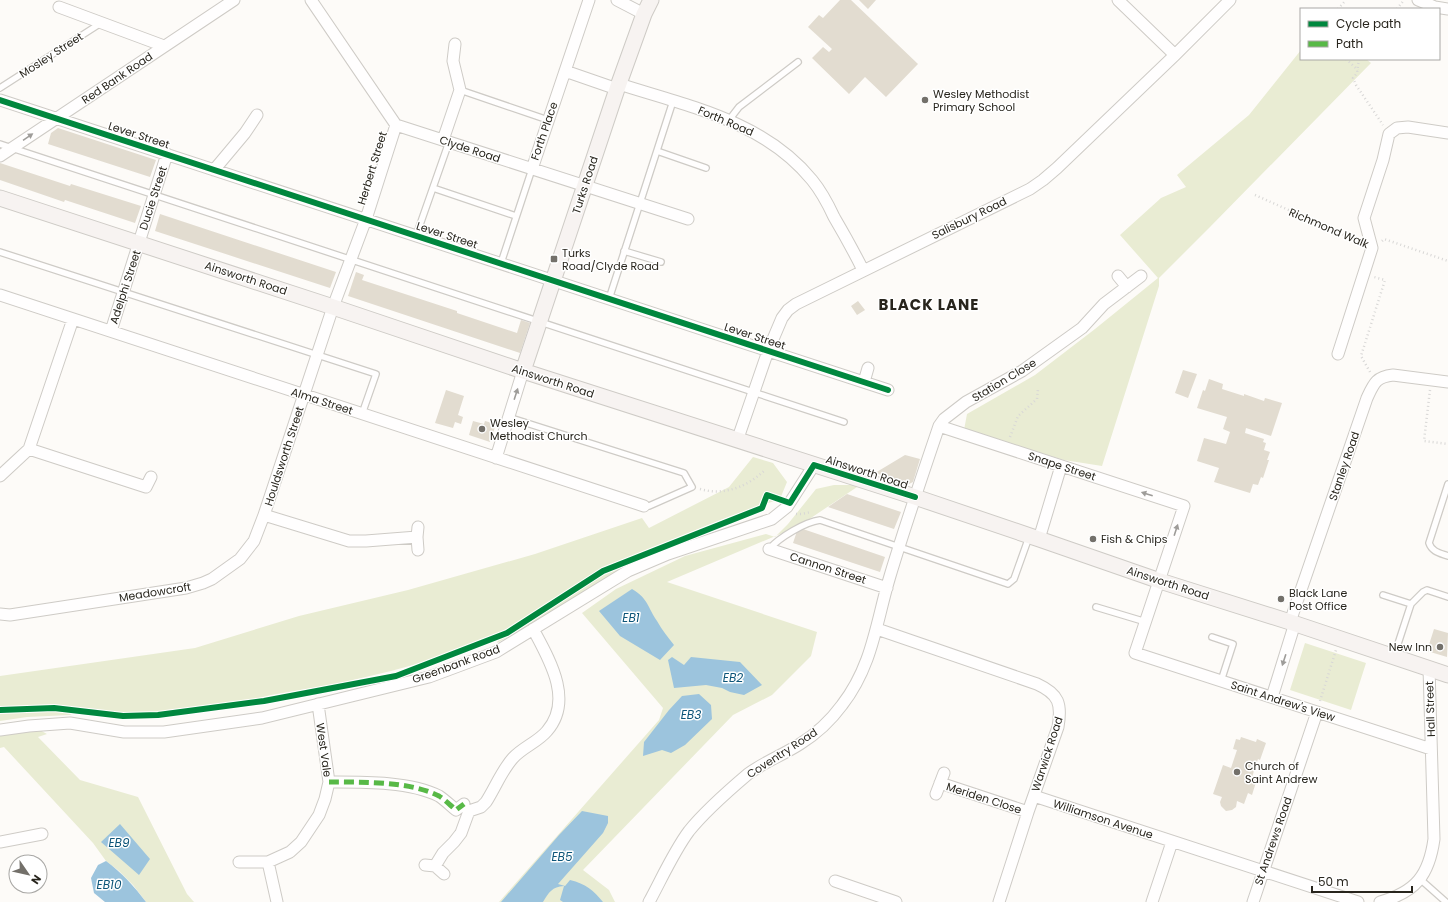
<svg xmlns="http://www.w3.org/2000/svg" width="1448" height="902" font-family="Poppins,sans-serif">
<rect width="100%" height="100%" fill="#fdfbf8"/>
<path fill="#e9ecd3" d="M 1301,50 L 1301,59 L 1366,59 L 1371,63 L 1210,227 L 1159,278 L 1159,286 L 1102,466 L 1064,460 L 964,430 L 967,414 L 1035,375 L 1095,329 L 1158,278 L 1120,235 L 1161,198 L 1186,187 L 1177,175 L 1249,115 Z
M 753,457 L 773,463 L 787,482 L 780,499 L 728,517 L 636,554 L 629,564 L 536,621 L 497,643 L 501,632 L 424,662 L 391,671 L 336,684 L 271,695 L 236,704 L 186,708 L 157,712 L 122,713 L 83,708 L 70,715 L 27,717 L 0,721 L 0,676 L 195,648 L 299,616 L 408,590 L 535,554 L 642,518 L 649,528 L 729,487 Z
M 834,485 L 860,485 L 799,526 L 667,582 L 817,632 L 811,656 L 772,695 L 733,715 L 583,870 L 609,890 L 615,902 L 499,902 L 659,720 L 663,708 L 582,613 L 616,589 L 685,556 L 766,534 L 775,537 L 788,524 L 816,489 Z
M 1305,643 L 1366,663 L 1351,710 L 1290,690 Z
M 36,728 L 47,734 L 38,737 L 80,780 L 138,797 L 187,894 L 194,902 L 146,902 L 133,885 L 119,871 L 106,861 L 93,843 L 4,747 L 0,748 L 0,734 Z"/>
<path fill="#9cc4dd" d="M 632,589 C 648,598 648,608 657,621 C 662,630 668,637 674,645 L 660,660 L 620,636 L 599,611 Z
M 672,657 L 684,665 L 691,657 L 740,662 L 762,685 L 744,695 L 730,692 L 722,688 L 706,685 L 674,688 L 668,660 Z
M 699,694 L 711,705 L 712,719 L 685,745 L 671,753 L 662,750 L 643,756 L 644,742 L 669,710 L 682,696 Z
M 582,811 L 608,816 L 608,823 L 603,833 L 558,884 L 565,886 L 570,880 C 586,884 593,890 603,902 L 563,902 L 560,900 L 564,886 C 552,887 549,892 543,902 L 501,902 L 559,835 Z
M 120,824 L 150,859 L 139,875 L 101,842 Z
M 106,861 C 122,873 134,886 146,902 L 105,902 L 94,893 L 91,878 L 98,865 Z"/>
<path fill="#e2dcd0" d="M 840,0 L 851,0 L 918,64 L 886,97 L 865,77 L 849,94 L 812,58 L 823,47 L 829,52 L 832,49 L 808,27 L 819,15 L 823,18 Z
M 859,0 L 876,0 L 868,9 Z
M 58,128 L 156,160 L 150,177 L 48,144 L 51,133 Z
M 0,163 L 70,186 L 71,184 L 141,206 L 135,223 L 65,200 L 64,202 L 0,180 Z
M 160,214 L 336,272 L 330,288 L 155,231 Z
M 356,272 L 364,275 L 362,280 L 457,311 L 457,313 L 517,333 L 521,320 L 530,323 L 520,353 L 348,296 Z
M 858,301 L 865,310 L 857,315 L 851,306 Z
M 1183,370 L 1197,374 L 1188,398 L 1175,393 Z
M 1209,379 L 1223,384 L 1222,389 L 1244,396 L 1244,394 L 1264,401 L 1265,398 L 1282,403 L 1271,436 L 1246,428 L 1245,433 L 1264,439 L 1263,442 L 1266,443 L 1264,450 L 1270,452 L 1267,460 L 1269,460 L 1263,478 L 1261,477 L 1258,485 L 1253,484 L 1250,493 L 1214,482 L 1219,468 L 1197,461 L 1204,438 L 1226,444 L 1230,432 L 1223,429 L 1227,417 L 1197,408 L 1203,390 L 1205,391 Z
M 446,390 L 464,396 L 458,415 L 463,417 L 461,424 L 455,422 L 453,428 L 435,423 Z
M 473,421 L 484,424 L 485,421 L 496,424 L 490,442 L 469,435 Z
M 905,455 L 920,459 L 913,482 L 909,484 L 875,473 Z
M 847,494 L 901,512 L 894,529 L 828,507 Z
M 803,529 L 885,557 L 880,572 L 793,543 L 797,531 Z
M 1434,629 L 1448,633 L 1447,657 L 1427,651 Z
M 1241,737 L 1256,742 L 1257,739 L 1266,743 L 1260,760 L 1258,759 L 1252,777 L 1257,779 L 1252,795 L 1248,793 L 1244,804 L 1237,801 L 1236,807 L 1232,810 L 1226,811 L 1221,806 L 1220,802 L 1222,797 L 1213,794 L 1223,765 L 1231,768 L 1237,750 L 1233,749 L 1236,739 L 1240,740 Z"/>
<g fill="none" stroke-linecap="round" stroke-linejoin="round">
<g stroke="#cecbc6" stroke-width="8">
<path id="lane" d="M 0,88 L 101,23
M 460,90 L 548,120
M 729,120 L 739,107 L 798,62
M 0,144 C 280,239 563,327 844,422
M 657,151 L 706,168
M 433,188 L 516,216
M 416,236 L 449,142
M 624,251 L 661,262
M 0,252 L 376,374 L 362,414
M 501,263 L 532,169
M 609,299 L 673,101
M 508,417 L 684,473 L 692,487 L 649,506 L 644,506
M 1448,484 L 1429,543 C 1432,552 1440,553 1448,556
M 769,549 C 780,537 805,522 820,520 L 1008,584 L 1014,579 L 1029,537
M 1383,595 L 1411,604
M 1096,607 L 1146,622
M 1212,637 L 1233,644 L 1221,681
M 1394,656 L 1411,604 L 1423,592 L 1427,590 L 1448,597
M 1420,879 L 1446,902"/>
</g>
<g stroke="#cecbc6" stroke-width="13">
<path id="street" d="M 311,0 L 396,125 L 688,219
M 617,0 L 644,14
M 1118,0 L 1175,55
M 1418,0 L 1435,7 L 1448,9
M 59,7 L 164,46
M 565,71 L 617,89
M 619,84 C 688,106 764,121 812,180 C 821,191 828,204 834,217 C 844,234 854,252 863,270
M 0,100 L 888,390
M 443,140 L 460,90 L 453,61 L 455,44
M 0,156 L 234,0
M 532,169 L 589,0
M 214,170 L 245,133 L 257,115
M 1118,276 L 1127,287
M 0,295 L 644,506
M 111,331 L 167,154
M 1338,354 L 1372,248 L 1364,218 L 1383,160 L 1389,134 L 1397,128 L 1408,127 L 1448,133
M 864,382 L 868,368
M 939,426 L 1184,506 L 1135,653 L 1431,749
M 737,441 L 768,351 L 782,318 L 788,310 L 796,304 L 1030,189 L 1043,180 L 1057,168 L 1175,55 L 1230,0
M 29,449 L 146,487 L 151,477
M 496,458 L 523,371
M 0,476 L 29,449 L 73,319
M 264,515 L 333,307 L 366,219 L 396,125
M 1039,539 L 1061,466
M 769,549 L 887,588
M 418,550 L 417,537 L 418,527
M 0,614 L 10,615 L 186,588 L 203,583 L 212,579 L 240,559 L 254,541 L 264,515 L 349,541 L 366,541 L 417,537
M 1290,622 L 1367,398 C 1374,383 1376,377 1393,375 L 1448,382
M 877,629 L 1037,684 C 1059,694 1062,704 1058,727 L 1028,812 L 999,902
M 1272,697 L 1295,623
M 0,730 L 29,726 L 70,723 L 124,732 L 164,732 L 262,718 L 429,677 L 496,652 L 628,571 L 668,554 L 772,519 L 787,507 L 814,465
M 329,782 C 361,782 410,781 439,796 C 445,800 450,805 456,810 L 464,804
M 940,783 L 1028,812
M 936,794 L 944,773
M 1034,796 L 1358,902
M 0,842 L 42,834
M 239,862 L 268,862 L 290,852 L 301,842 L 319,815 L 325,799 L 329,782 L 318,704
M 268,862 L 277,902
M 425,865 L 435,866 L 444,874
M 435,866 L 443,853 L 454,842 L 461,833 L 469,811 L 481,807 L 486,802 C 495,788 502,770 513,758 C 523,747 538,742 547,731 C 574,700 549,659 533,629
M 835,881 L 896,902
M 649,902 C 661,880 674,851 689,831 C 705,811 728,791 748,774 C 764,762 783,755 800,744 C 816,734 831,720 842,705 C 873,665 876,622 890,576 C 905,526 922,476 939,426 L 944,419 L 966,402 L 1022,371 L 1082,328 L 1104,304 L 1141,276
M 1152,902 L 1172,842
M 1253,902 L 1317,712
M 1380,902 C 1416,892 1429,875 1434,839 L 1429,668"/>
</g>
<g stroke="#cecbc6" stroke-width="17">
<path id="secondary" d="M 0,198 L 333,307 L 523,371 L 915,497 L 1039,539 L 1160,581 L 1290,622 L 1448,675
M 523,371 L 617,89 L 644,14 L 651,0"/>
</g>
<path stroke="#d8d7d6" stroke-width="2.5" stroke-dasharray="1 3" stroke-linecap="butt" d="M 1338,9 L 1346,0
M 1397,9 L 1404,0
M 1346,59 L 1358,70
M 1359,59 L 1357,73 L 1353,78 L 1356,85 L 1383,125
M 1255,195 L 1358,241
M 1382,241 L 1384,239 L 1448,261
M 1370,372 L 1361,356 L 1385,280 L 1374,277
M 1430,390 L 1424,441 L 1448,444
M 1010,437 L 1018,416 L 1037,399 L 1038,389
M 700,489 C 724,496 747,487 765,470
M 796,514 L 801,514 L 811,512
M 1320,701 L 1336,650"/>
<use href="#lane" stroke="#fffefe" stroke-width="5.5"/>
<use href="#street" stroke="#fffefe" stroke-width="11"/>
<use href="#secondary" stroke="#f7f3f1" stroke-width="15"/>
<path stroke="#58b947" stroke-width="5" stroke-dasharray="10 5" stroke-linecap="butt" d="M 329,782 C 361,782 410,781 439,796 C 445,800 450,805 456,810 L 464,804"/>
<g stroke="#fff" stroke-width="8">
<path id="cycleway" d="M 0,100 L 888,390
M 0,710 L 54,708 L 123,716 L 158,715 L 264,701 L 396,676 L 507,633 L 603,571 L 762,508 L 767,495 L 790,503 L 814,465 L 915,497"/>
</g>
<use href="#cycleway" stroke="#00873e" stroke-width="6"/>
</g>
<defs><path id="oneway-solid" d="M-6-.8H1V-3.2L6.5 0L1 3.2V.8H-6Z"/></defs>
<g fill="#9e9c99">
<use href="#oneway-solid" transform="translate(28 137) rotate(-34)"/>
<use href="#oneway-solid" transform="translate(516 394) rotate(-72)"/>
<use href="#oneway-solid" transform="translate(1147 494) rotate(-162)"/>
<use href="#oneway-solid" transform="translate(1176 530) rotate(-72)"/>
<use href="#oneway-solid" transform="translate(1284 660) rotate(108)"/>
</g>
<g fill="#73706a" stroke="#fff" stroke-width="1.5">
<circle cx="925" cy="100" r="4"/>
<rect x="550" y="255" width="8" height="8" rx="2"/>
<circle cx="482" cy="429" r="4"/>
<circle cx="1093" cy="539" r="4"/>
<circle cx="1281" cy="599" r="4"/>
<circle cx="1440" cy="647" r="4"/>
<circle cx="1237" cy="772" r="4"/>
</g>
<g text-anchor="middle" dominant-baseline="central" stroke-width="3" stroke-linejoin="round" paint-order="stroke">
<g font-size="11" fill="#28251d" stroke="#fff">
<text transform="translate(51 55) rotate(-33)">Mosley Street</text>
<text transform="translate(117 78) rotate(-34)">Red Bank Road</text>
<text transform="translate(726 121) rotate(23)">Forth Road</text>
<text transform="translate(544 131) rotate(-71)">Forth Place</text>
<text transform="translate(139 135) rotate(18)">Lever Street</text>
<text transform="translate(470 149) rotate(18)">Clyde Road</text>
<text transform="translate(372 168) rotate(-73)">Herbert Street</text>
<text transform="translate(585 185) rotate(-72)">Turks Road</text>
<text transform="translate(153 198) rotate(-72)">Ducie Street</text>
<text transform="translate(969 218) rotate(-26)">Salisbury Road</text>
<text transform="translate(1329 228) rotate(23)">Richmond Walk</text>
<text transform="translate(447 235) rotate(18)">Lever Street</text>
<text transform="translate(246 278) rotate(18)">Ainsworth Road</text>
<text transform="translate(125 287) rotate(-72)">Adelphi Street</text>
<text transform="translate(755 336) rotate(18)">Lever Street</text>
<text transform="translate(1004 380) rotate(-31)">Station Close</text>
<text transform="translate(553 381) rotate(18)">Ainsworth Road</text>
<text transform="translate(322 401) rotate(18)">Alma Street</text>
<text transform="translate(284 456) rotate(-72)">Houldsworth Street</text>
<text transform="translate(1062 466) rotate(18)">Snape Street</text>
<text transform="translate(1344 466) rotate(-71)">Stanley Road</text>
<text transform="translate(867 472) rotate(18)">Ainsworth Road</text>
<text transform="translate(828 568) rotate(18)">Cannon Street</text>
<text transform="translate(1168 583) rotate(18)">Ainsworth Road</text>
<text transform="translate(155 592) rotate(-9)">Meadowcroft</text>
<text transform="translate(456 664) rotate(-20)">Greenbank Road</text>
<text transform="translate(1283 701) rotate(18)">Saint Andrew's View</text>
<text transform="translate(1430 709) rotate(-92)">Hall Street</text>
<text transform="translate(324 750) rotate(82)">West Vale</text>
<text transform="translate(782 753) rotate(-33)">Coventry Road</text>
<text transform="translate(1047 754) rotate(-72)">Warwick Road</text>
<text transform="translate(984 798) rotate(18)">Meriden Close</text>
<text transform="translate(1103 819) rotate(18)">Williamson Avenue</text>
<text transform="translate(1273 841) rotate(-71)">St Andrews Road</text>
</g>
<g font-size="11" fill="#28251d" stroke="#fff" text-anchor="start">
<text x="933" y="94">Wesley Methodist<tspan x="933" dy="13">Primary School</tspan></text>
<text x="562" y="253">Turks<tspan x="562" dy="13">Road/Clyde Road</tspan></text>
<text x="490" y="423">Wesley<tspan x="490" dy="13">Methodist Church</tspan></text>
<text x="1101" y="539">Fish &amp; Chips</text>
<text x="1289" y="593">Black Lane<tspan x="1289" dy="13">Post Office</tspan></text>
<text x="1432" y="647" text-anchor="end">New Inn</text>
<text x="1245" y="766">Church of<tspan x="1245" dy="13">Saint Andrew</tspan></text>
</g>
<g font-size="12" font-style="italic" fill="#0d5579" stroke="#fff">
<text x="631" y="617">EB1</text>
<text x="733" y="677">EB2</text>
<text x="691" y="714">EB3</text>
<text x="119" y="842">EB9</text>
<text x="562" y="856">EB5</text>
<text x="109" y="884">EB10</text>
</g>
<g font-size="15" font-weight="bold" letter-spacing="1" fill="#28251d" stroke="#fff">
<text x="929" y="304">BLACK LANE</text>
</g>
</g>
<rect x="1300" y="8" width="140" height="52" fill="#ffffff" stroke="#a9a8a5"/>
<rect x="1308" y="21" width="20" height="6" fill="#00873e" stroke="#a9a8a5"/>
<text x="1336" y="28" font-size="12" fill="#28251d">Cycle path</text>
<rect x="1308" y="41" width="20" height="6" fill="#58b947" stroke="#a9a8a5"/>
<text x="1336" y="48" font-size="12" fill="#28251d">Path</text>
<g transform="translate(28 874) rotate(124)"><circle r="19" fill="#ffffff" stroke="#a9a8a5"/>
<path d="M0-3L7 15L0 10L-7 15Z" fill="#73706a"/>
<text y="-6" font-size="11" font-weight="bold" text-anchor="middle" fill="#28251d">N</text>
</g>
<path d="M1312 886v6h100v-6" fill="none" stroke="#28251d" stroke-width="2"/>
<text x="1318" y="886" font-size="12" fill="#28251d" stroke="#ffffff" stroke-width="3" paint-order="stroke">50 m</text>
</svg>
